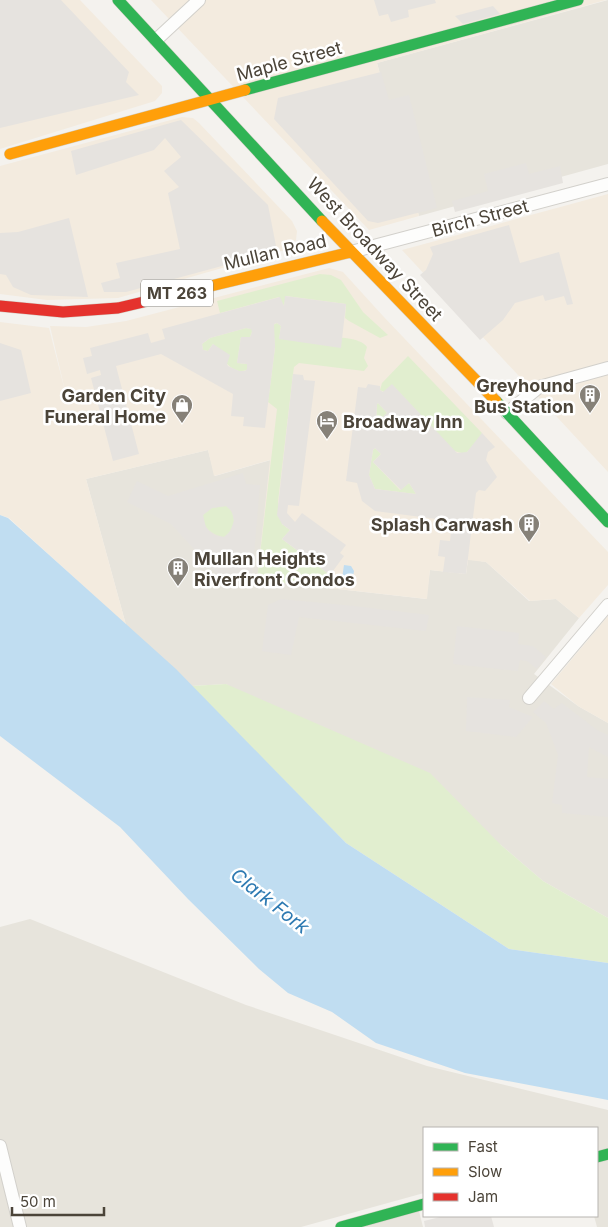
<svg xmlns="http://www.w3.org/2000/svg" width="608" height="1227" font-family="Inter,sans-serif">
<rect width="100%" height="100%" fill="#f4f2ee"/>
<path fill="#e7e4dc" d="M 608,0 L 608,164 L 419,216 L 377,63 Z
M 208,450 L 215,476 L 271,460 L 258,580 L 426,599 L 430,570 L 466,574 L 468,559 L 486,562 L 529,601 L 556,599 L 579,618 L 534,674 L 578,706 L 608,723 L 608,918 L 543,881 L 501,845 L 226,684 L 191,686 L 126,625 L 86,479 Z
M 30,919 L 246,1005 L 427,1066 L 608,1110 L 608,1227 L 597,1227 L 594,1216 L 597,1216 L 597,1128 L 424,1128 L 424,1193 L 301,1227 L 0,1227 L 0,927 Z
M 418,1207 L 423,1227 L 343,1227 Z"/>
<path fill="#f3ebdf" d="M 0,0 L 80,0 L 162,86 L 162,93 L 155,101 L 0,149 Z
M 151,0 L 606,0 L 377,63 L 419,216 L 369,230 Z
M 182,117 L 193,118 L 199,123 L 292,221 L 297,231 L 296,240 L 288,249 L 118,298 L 47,300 L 0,294 L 0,166 Z
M 608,194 L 608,472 L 402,250 Z
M 329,268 L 343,272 L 383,316 L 608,552 L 608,585 L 579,618 L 556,599 L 530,601 L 486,562 L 468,560 L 466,574 L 430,570 L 427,599 L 257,580 L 270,460 L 214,476 L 208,450 L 86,479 L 126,625 L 9,518 L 0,515 L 0,322 L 49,328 L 66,395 L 50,326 L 86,327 L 126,321 Z
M 608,616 L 608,723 L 578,706 L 551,684 Z"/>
<path fill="#e1eecf" d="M 320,274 L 331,275 L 341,280 L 363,312 L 388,335 L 380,338 L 349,321 L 345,318 L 346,304 L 286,296 L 284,306 L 279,297 L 220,313 L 217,301 Z
M 277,323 L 281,326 L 279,339 C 298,339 356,331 367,347 L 364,358 L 368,366 L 364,371 L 299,363 L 294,367 L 293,374 L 278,502 L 282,524 L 290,530 L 282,539 L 330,575 L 329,588 L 257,580 L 277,409 L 268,402 L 275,348 L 273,325 Z
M 246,328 L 252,329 L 252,332 L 250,337 L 241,337 L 237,363 L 247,364 L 247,370 C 231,376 221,356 213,344 L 208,351 L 203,350 L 202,344 L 210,338 Z
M 408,356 L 482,433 L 477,442 L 465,454 L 454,451 L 392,385 L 384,392 L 380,390 L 382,383 Z
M 378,403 L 387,413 L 376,423 L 377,404 Z
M 375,448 L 381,454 L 373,462 L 400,490 L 409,483 L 416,494 L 375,489 L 369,475 L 373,450 Z
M 226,506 C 238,515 235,529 224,537 C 212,535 203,528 203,515 L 212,508 Z
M 226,684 L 430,773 L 501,845 L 543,881 L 608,918 L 608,963 L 509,949 L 346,843 L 191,686 Z"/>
<path fill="#e6e3df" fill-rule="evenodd" d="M 0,0 L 61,0 L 129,72 L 126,82 L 139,95 L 0,128 Z
M 374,0 L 435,0 L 436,3 L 408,10 L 409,17 L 391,22 L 388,14 L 379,16 Z
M 493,6 L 500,14 L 463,24 L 455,16 Z
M 381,72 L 389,100 L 409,95 L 437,208 L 378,223 L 368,221 L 274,119 L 278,98 Z
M 181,120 L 268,205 L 277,251 L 126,292 L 104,292 L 101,283 L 120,278 L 116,263 L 180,249 L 168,193 L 179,187 L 164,171 L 181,157 L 165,138 L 154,150 L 76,175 L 71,151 Z
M 526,163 L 529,174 L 560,166 L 563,183 L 455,212 L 452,201 L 488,191 L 484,174 Z
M 69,218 L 88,297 L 31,295 L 13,287 L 6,275 L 0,274 L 0,233 L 18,232 Z
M 509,225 L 520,263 L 559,252 L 573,304 L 567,305 L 564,296 L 545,301 L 543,295 L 515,303 L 503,320 L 480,340 L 420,275 L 426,270 L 433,254 L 430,247 Z
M 285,296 L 346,304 L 341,348 L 279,339 L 281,326 L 277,323 L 274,324 L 275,347 L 265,428 L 243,426 L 244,417 L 231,416 L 233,394 L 161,354 L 116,366 L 139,454 L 113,461 L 91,378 L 101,375 L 100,370 L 87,374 L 83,358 L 92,356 L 90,348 L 148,333 L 151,343 L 165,339 L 162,329 L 280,297 L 284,306 ZM 246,328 L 251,329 L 252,332 L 250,337 L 241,337 L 237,363 L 247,364 L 247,369 L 245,371 L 239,371 L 228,366 L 227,364 L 230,355 L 213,344 L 208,351 L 203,350 L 202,344 L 210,338 Z
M 0,343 L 21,350 L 31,393 L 0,401 Z
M 293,374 L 303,375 L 304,380 L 315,381 L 299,506 L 288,505 L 287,513 L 295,522 L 302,513 L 346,545 L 340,553 L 344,556 L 330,575 L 282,539 L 290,530 L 282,524 L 277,515 Z
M 368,384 L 380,386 L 380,390 L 383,392 L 392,384 L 457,453 L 467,452 L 482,433 L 495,447 L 488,452 L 486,460 L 497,477 L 485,491 L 479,490 L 476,493 L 466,574 L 443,572 L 445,557 L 438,556 L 440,540 L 450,541 L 452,521 L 375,511 L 362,501 L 357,483 L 346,481 L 358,387 L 366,388 ZM 378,403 L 387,413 L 376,423 L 377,404 ZM 375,448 L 381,454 L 373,462 L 401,490 L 409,483 L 416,494 L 375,489 L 369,475 L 373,450 Z
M 243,473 L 246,484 L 260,485 L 252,577 L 234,575 L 225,583 L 171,524 L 127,502 L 137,481 L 168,496 ZM 226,506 L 232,511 L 234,521 L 230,532 L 224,537 L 215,536 L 206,528 L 203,515 L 212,508 Z
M 281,599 L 354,606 L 429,615 L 426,631 L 299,617 L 291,655 L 262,651 L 268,605 Z
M 457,626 L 519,633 L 518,644 L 533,646 L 546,657 L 537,669 L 527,661 L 520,660 L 518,671 L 453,664 Z
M 467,697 L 510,700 L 509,707 L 533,717 L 516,737 L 466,731 Z
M 544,701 L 554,709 L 562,703 L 597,730 L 608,735 L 608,757 L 589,747 L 587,777 L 608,779 L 608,817 L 562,813 L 562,805 L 552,803 L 558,755 L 546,723 L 533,712 Z
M 444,1216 L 491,1216 L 494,1227 L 425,1227 L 424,1221 Z"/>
<path fill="#c0ddf1" d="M 0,515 L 8,518 L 176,669 L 346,843 L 509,949 L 608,963 L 608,1100 L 465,1073 L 376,1043 L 332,1012 L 288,993 L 259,969 L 188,899 L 120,827 L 0,736 Z
M 344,565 L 351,566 L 354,571 L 351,586 L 341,585 Z"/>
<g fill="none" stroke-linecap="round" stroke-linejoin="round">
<g stroke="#d2d0cb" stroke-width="14">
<path id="street" d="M 156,40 L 199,0
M 351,252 L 608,184
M 507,413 L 539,387 L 608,368
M 529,698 L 608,605
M 0,1146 L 20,1227"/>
</g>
<g stroke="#d3cfc5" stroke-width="12">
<path id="fast" d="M 118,0 L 322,221
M 245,90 L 578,0
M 496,401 L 608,522
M 597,1157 L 608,1154
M 341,1227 L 424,1204"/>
</g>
<g stroke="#d3cfc5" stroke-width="12">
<path id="slow" d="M 10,154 L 245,90
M 322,221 L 496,401
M 190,291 L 351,252"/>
</g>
<g stroke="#d3cfc5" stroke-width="12">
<path id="jam" d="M 0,306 L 63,312 L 118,308 L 190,291"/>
</g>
<use href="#street" stroke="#fdfdfc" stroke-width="12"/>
<use href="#fast" stroke="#30b455" stroke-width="11"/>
<use href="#slow" stroke="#ff9f0a" stroke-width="11"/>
<use href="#jam" stroke="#e5322d" stroke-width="11"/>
</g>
<defs>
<g id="building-pin" transform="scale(1.125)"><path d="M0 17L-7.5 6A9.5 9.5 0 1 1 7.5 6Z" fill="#868178" stroke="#fff"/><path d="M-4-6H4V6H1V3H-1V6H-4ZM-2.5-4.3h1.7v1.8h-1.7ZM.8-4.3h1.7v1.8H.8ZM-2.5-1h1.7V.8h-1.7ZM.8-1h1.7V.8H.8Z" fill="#fff"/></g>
<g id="shop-pin" transform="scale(1.125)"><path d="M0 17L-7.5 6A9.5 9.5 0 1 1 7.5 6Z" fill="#868178" stroke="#fff"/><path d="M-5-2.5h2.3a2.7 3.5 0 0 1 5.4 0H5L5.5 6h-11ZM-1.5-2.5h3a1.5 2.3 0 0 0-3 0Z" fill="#fff"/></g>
<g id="hotel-pin" transform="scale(1.125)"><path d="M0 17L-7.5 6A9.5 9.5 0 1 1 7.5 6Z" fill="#868178" stroke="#fff"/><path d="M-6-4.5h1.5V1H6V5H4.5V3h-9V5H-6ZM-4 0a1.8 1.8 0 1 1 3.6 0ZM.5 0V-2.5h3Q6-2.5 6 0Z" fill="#fff"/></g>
</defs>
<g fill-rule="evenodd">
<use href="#building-pin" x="590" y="395"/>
<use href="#shop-pin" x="182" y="405"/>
<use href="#hotel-pin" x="327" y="421"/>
<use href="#building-pin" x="529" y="524"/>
<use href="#building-pin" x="178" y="568"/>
</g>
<g text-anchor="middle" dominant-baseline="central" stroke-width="5" stroke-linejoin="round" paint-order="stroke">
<rect fill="#fff" stroke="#817c74" stroke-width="1" x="141" y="279.5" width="72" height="27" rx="4"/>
<g font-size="16" font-weight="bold" fill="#4b4439">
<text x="177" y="293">MT 263</text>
</g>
<g font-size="18" fill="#4b4439" stroke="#fff">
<text transform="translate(289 61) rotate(-15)">Maple Street</text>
<text transform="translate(480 218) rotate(-15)">Birch Street</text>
<text transform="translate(375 249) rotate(47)">West Broadway Street</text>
<text transform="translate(275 252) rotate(-13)">Mullan Road</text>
</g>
<g font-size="18" font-weight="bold" fill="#4b4439" stroke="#fff" text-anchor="end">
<text x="574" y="385">Greyhound<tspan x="574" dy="21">Bus Station</tspan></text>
<text x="166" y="395">Garden City<tspan x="166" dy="21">Funeral Home</tspan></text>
<text x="343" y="421" text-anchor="start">Broadway Inn</text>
<text x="513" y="524">Splash Carwash</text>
<text x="194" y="558" text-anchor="start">Mullan Heights<tspan x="194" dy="21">Riverfront Condos</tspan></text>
</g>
<g font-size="19" font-style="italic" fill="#2e7ab2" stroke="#fff">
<text transform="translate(270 901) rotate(38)">Clark Fork</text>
</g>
</g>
<rect x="423" y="1127" width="175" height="90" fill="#ffffff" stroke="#b7b4b0"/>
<rect x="433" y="1143" width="25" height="8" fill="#30b455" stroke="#b7b4b0"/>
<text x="468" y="1152" font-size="15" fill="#4b4439">Fast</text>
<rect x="433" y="1168" width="25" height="8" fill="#ff9f0a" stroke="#b7b4b0"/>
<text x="468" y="1177" font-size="15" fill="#4b4439">Slow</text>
<rect x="433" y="1193" width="25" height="8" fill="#e5322d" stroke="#b7b4b0"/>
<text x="468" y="1202" font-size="15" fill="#4b4439">Jam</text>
<path d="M12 1207v8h92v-8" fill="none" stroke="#4b4439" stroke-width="2.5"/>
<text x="20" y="1207" font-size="15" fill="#4b4439" stroke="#ffffff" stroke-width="4" paint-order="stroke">50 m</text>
</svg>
